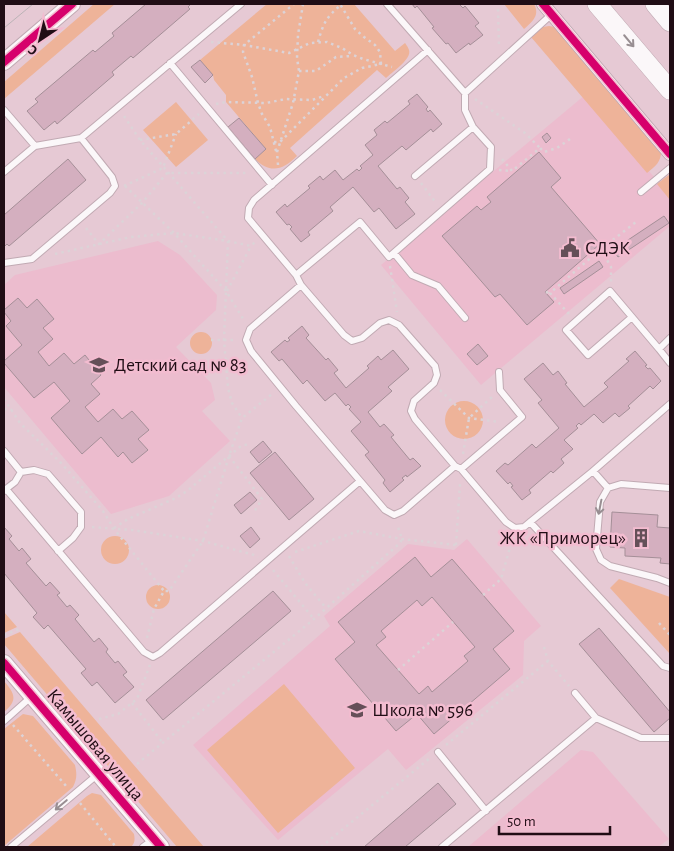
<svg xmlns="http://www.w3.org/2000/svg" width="674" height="851" font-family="'Alegreya Sans',sans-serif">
<rect width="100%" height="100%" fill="#e6c9d4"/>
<path fill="#ecbcce" d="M 585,95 L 670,196 L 670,226 L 481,385 L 381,265 Z
M 158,241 L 180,255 L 217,295 L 216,310 L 176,347 L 211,383 L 215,400 L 202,411 L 230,441 L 169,496 L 111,514 L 4,387 L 4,285 L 15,275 Z
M 467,539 L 541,626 L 524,641 L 523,675 L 406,770 L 388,749 L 278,840 L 193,745 L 330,626 L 324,616 L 408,544 L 454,550 Z
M 581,750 L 593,752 L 669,839 L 658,847 L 468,847 Z"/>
<path fill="#eeb399" d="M 94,4 L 115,4 L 4,99 L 4,82 Z
M 267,4 L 354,4 L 395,51 L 405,43 C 406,44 409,49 409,50 C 412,59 392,72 386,78 L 377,70 L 290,148 L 297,156 C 283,170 270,174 255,159 L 266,149 L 226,102 L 226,95 L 214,80 L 213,75 L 200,60 Z
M 504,4 L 534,4 C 540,15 533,21 524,29 Z
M 549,26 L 555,27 L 661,149 C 662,161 656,166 647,173 L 531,37 L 543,27 Z
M 176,102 L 208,140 L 176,167 L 143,130 Z
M 670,174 L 670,200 L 657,184 Z
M190 343a11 11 0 1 1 22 0a11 11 0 1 1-22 0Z
M445 420a19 19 0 1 1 38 0a19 19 0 1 1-38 0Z
M101 550a14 14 0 1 1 28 0a14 14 0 1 1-28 0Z
M 619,579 L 670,597 L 670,654 L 610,588 Z
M146 597a12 12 0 1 1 24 0a12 12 0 1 1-24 0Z
M 4,612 L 17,627 L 4,633 Z
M 20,632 L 204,847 L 177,847 L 4,644 L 4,639 Z
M 4,681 C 15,694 18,700 4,712 Z
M 284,684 L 355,768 L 278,833 L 207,750 Z
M 23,714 L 33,716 L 75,765 C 77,774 77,779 73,787 L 4,846 L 4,729 Z
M 92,793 L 101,795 L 134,834 C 135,839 135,843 131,847 L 27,847 L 87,796 Z"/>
<path fill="#d4afbf" stroke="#a58f98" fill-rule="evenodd" d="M 146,4 L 191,4 L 188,7 L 190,9 L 133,58 L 131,56 L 112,72 L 114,75 L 57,124 L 55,121 L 44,130 L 27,111 L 38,102 L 35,99 L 93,50 L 95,52 L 114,36 L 112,33 Z
M 412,4 L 459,4 L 463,8 L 465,6 L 479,23 L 475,26 L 483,35 L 470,45 L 469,43 L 456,53 L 448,43 L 446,44 L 432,28 L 434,27 L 417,6 L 415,8 Z
M 200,60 L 213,75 L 205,83 L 191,67 Z
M 417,94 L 428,107 L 426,109 L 428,112 L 430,110 L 442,124 L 433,132 L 431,129 L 406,150 L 402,146 L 378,166 L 397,189 L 400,187 L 409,198 L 405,202 L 415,214 L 396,229 L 379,208 L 374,212 L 353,187 L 330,207 L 333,211 L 308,232 L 310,235 L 301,242 L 290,229 L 292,227 L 289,224 L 287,225 L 276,212 L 285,204 L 287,207 L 310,188 L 308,186 L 320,176 L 323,180 L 335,170 L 343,180 L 357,169 L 359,171 L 362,168 L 360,166 L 373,155 L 365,145 L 377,135 L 374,130 L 385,121 L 387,123 L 410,104 L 408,101 Z
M 239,118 L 266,149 L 255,159 L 228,127 Z
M 547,133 L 551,138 L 546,143 L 542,137 Z
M 539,152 L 561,178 L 551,187 L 600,244 L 545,292 L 554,302 L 527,325 L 500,294 L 495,297 L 442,236 L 477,206 L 481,210 L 491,202 L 487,197 Z
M 68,159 L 86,180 L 9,246 L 7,244 L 4,247 L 4,215 Z
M 664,216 L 669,223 L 618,257 L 613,250 Z
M 599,261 L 603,267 L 564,294 L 560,288 Z
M 18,298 L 27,308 L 37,299 L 54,319 L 43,328 L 53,339 L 38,352 L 49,366 L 64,353 L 74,364 L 85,355 L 101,375 L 91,384 L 100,394 L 85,407 L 98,422 L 113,409 L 122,419 L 132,411 L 149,430 L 138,439 L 148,450 L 132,463 L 123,452 L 118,457 L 101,437 L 82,454 L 51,418 L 70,401 L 54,382 L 34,398 L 4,363 L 4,361 L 22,345 L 6,326 L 11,321 L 4,312 L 4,310 Z
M 302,326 L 309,335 L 306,338 L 326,360 L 328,358 L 338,370 L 334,373 L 346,388 L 369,368 L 367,366 L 378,356 L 381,360 L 393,350 L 409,369 L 388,387 L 392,391 L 368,412 L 380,427 L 384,424 L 394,435 L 391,437 L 410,460 L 413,458 L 421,466 L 407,477 L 406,475 L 402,478 L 404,480 L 390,492 L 383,483 L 385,480 L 365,455 L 369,452 L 351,431 L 361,422 L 349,409 L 351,407 L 348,404 L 346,406 L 335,393 L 325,401 L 307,380 L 303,384 L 282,359 L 279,361 L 271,352 L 285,340 L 287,342 L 290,340 L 288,338 Z
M 478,344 L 488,356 L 477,365 L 467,354 Z
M 635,351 L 647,365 L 645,366 L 648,369 L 650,368 L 661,381 L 653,389 L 650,386 L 628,406 L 630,408 L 619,417 L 615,413 L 603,423 L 594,414 L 581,425 L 579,423 L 576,426 L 578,428 L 564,440 L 573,449 L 561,459 L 564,463 L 553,473 L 551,471 L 529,490 L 531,493 L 522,500 L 511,487 L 513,486 L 510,482 L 508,484 L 496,471 L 505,463 L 508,465 L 532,444 L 536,448 L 559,428 L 538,403 L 542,400 L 524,379 L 543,363 L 553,375 L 558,371 L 567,383 L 565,384 L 584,407 L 608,387 L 604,383 L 629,361 L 626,359 Z
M 263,441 L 272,452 L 259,463 L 250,452 Z
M 275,452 L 314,499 L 289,520 L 250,473 Z
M 250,492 L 257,500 L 241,514 L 234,505 Z
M 612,512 L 658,515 L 657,527 L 670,528 L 670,564 L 660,563 L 661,558 L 625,556 L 625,548 L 610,547 Z
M 4,527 L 12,536 L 9,539 L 19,551 L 22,548 L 31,559 L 26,563 L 46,586 L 50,582 L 60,593 L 57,595 L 67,607 L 70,605 L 79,615 L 75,619 L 94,642 L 99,638 L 108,649 L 106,652 L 115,663 L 118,661 L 127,672 L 123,675 L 134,687 L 115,703 L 97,682 L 92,686 L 81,673 L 86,669 L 48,625 L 44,629 L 33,617 L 37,613 L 4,573 Z
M 251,527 L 260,539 L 250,548 L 240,536 Z
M 415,557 L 431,577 L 452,559 L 514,631 L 493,649 L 510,669 L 434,734 L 417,714 L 396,731 L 335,659 L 355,642 L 338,622 ZM 432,597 L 475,647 L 464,656 L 468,661 L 432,692 L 428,686 L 419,694 L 376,645 L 386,637 L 381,631 L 417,600 L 422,606 Z
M 273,591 L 291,611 L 163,720 L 146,700 Z
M 599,628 L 670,712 L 670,718 L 654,732 L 579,644 Z
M 438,783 L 456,804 L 405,847 L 364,847 Z"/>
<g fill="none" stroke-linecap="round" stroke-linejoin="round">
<g stroke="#c1aab3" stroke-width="8">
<path id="service" d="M 428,50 L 254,200 L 249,208 L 248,218 L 296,275 L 301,285 L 344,335 L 352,341 L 362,338 L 380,323 L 389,320 L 399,325 L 435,366 L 437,375 L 434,383 L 414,401 L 411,411 L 415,419 L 455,466 L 461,469 L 506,522 L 515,528 L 524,527 L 530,522 L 593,471 L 670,404
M 170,63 L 272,185
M 465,93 L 552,14
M 4,110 L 35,146
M 81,138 L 241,4
M 4,172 L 35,146 L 81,138 L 112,177 L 115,186 L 110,193 L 32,259 L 4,263
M 415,176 L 473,127
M 641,192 L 670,168
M 394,253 L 412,275 L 438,286 L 465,318
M 296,275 L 360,222 L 389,257 L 490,169 L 491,147 L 473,127 L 465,110 L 465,93 L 387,4
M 301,285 L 250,329 L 246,340 L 251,351 L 296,406 L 385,510 L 394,515 L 403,511 L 455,466
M 632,317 L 610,291 L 566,330 L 588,355 L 632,317 L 659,349
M 670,338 L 659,349 L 670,363
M 4,451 L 21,472 L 15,482 L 6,489
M 461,469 L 522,417 L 500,390 L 499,372
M 593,471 L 608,488
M 21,472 L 34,470 L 48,474 L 81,512 L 81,527 L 73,538 L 58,551
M 670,488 L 621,484 L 608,488 L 600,502 L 596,549 L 601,560 L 610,566 L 657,578 L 670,583
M 4,491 L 6,489 L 144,652 L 153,657 L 160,653 L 360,481
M 530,522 L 663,666 L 670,668
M 596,718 L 641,738 L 670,738
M 4,721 L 31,697
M 438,752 L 486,811
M 11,847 L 97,775
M 143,847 L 154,839
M 442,847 L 596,718 L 575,693"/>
</g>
<g stroke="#c1aab3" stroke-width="14">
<path id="minor" d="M 543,4 L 670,154"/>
</g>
<g stroke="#c1aab3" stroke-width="18">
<path id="tertiary" d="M 4,62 L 72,4
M 4,663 L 161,847"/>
</g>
<g stroke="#c1aab3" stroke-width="20">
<path id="secondary" d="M 597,4 L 670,90
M 655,4 L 670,22"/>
</g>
<path stroke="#dcd3d7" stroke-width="2.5" stroke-dasharray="2.5 4" stroke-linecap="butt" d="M 498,9 L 499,48
M 211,42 L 244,45 L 289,53 L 310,43 L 327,42 L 342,48 L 353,55 L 363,59 L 392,67
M 318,42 C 323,24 326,17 341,5
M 299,71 L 316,71 L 336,57 L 352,56
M 475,99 L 525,133 L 540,148
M 216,104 L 226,102 L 266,103 L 286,99 L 312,100 L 324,96
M 124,116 L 140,140 L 228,241 L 224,340 L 228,388 L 232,403 L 242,418
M 140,140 L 176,134 L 199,114
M 274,142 L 280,142 L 344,78 L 362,68 L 381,64 L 380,52 L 375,45 L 364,37 L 355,29 L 340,4
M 276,151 L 270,127 L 262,114 L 258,103 L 252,77 L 243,52 L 244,45 L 294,4
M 502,159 L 512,171 L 540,148 L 544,152 L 557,148 L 570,139
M 278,165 L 277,152 L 293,103 L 299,71 L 297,58 L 298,35 L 303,4
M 499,170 L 511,171
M 421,183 L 436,203
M 124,186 L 163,168 L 176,134
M 125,186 L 174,233 L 226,291 L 245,322
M 86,228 L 99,244 L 142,203 L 167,173 L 248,173
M 601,249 L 611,267 L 611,282
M 55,254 L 131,237 L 174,233 L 228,241 L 251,246 L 255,242
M 390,266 L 397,312
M 227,291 L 251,246
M 546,293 L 549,291 L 547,290
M 569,314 L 550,293 L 601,249 L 636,222
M 211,340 L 237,340
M 440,390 L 469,418 L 500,422
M 4,399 L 20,423 L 61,463 L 103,511 L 114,529 L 164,591
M 4,409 L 12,410
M 463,454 L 469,418 L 493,396
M 229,456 L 262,499 L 254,512
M 92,527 L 132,530 L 203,541 L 254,555 L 258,557
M 114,528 L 128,519 L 176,498 L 187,491 L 241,446 L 249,444
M 456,545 L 460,484
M 295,552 L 359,531 L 402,539 L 456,545 L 458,547
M 289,556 L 305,583 L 326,608
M 273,570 L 314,619
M 483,595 L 501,579 L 513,537
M 659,623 L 670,635
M 4,635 L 22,628
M 147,638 L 154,609 L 164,591 L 169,591 L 203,541 L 229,456 L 242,418 L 272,394
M 544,647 L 548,661 L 569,686
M 398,670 L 453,622
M 132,703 L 163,743
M 99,719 L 118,714 L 137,699 L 150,665
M 13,725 L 67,787
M 446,745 L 548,661
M 137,764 L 314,619 L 400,543 L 402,539 L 397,524
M 80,803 L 116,847
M 321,847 L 430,758"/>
<use href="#service" stroke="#fbf7f9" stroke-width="6"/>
<use href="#minor" stroke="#fbf7f9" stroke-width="12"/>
<use href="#tertiary" stroke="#fbf7f9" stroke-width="16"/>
<use href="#secondary" stroke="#fbf7f9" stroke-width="19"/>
<path stroke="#bbb3b6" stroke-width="1" d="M 4,28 L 33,4"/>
<g stroke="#f3bcd0" stroke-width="11">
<path id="cycleway" d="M 543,4 L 670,154
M 4,62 L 72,4
M 4,663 L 161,847"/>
</g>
<use href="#cycleway" stroke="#d6006c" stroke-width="8"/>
</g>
<defs><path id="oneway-shaft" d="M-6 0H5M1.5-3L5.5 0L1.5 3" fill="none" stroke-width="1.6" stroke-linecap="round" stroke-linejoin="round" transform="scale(1.25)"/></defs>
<g stroke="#988e92">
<use href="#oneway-shaft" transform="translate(629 41) rotate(50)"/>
<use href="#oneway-shaft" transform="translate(600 507) rotate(101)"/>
<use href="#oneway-shaft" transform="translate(61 805) rotate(140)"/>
</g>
<defs>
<g id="civic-bare" transform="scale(1.5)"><path d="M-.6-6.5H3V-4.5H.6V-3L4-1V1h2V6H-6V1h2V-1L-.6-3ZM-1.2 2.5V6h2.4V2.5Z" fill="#654f58" stroke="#f3bcd0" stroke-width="2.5" paint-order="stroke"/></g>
<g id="school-bare" transform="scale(1.5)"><path d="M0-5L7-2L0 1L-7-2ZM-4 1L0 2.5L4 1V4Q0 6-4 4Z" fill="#654f58" stroke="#f3bcd0" stroke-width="2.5" paint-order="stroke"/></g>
<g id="building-bare" transform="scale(1.5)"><path d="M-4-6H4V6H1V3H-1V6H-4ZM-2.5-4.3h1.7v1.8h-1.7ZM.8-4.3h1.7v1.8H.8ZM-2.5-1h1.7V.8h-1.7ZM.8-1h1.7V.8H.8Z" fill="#654f58" stroke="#f3bcd0" stroke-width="2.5" paint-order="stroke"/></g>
</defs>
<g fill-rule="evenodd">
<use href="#civic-bare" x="570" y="248"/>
<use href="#school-bare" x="99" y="365"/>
<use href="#building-bare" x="641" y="538"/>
<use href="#school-bare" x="357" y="710"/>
</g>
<g text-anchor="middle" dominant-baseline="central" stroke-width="5" stroke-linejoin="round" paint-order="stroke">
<g font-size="19" fill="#200d15" stroke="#f3bcd0" text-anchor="start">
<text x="585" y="248">СДЭК</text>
<text x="114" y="365">Детский сад № 83</text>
<text x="626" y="538" text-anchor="end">ЖК «Приморец»</text>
<text x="372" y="710">Школа № 596</text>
</g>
<g font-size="19" fill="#200d15" stroke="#f3bcd0">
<text transform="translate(95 745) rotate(50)">Камышовая улица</text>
</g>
</g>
<rect width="674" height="851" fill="none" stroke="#200d15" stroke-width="10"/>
<g transform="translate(40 40) rotate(215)" stroke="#f3bcd0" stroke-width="4" paint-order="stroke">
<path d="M0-4L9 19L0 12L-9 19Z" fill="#200d15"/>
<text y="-8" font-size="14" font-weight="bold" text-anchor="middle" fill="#200d15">С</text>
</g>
<path d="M499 826v8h111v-8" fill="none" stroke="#200d15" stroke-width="2.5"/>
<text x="507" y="826" font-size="15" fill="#200d15" stroke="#f3bcd0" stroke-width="4" paint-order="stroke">50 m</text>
</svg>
